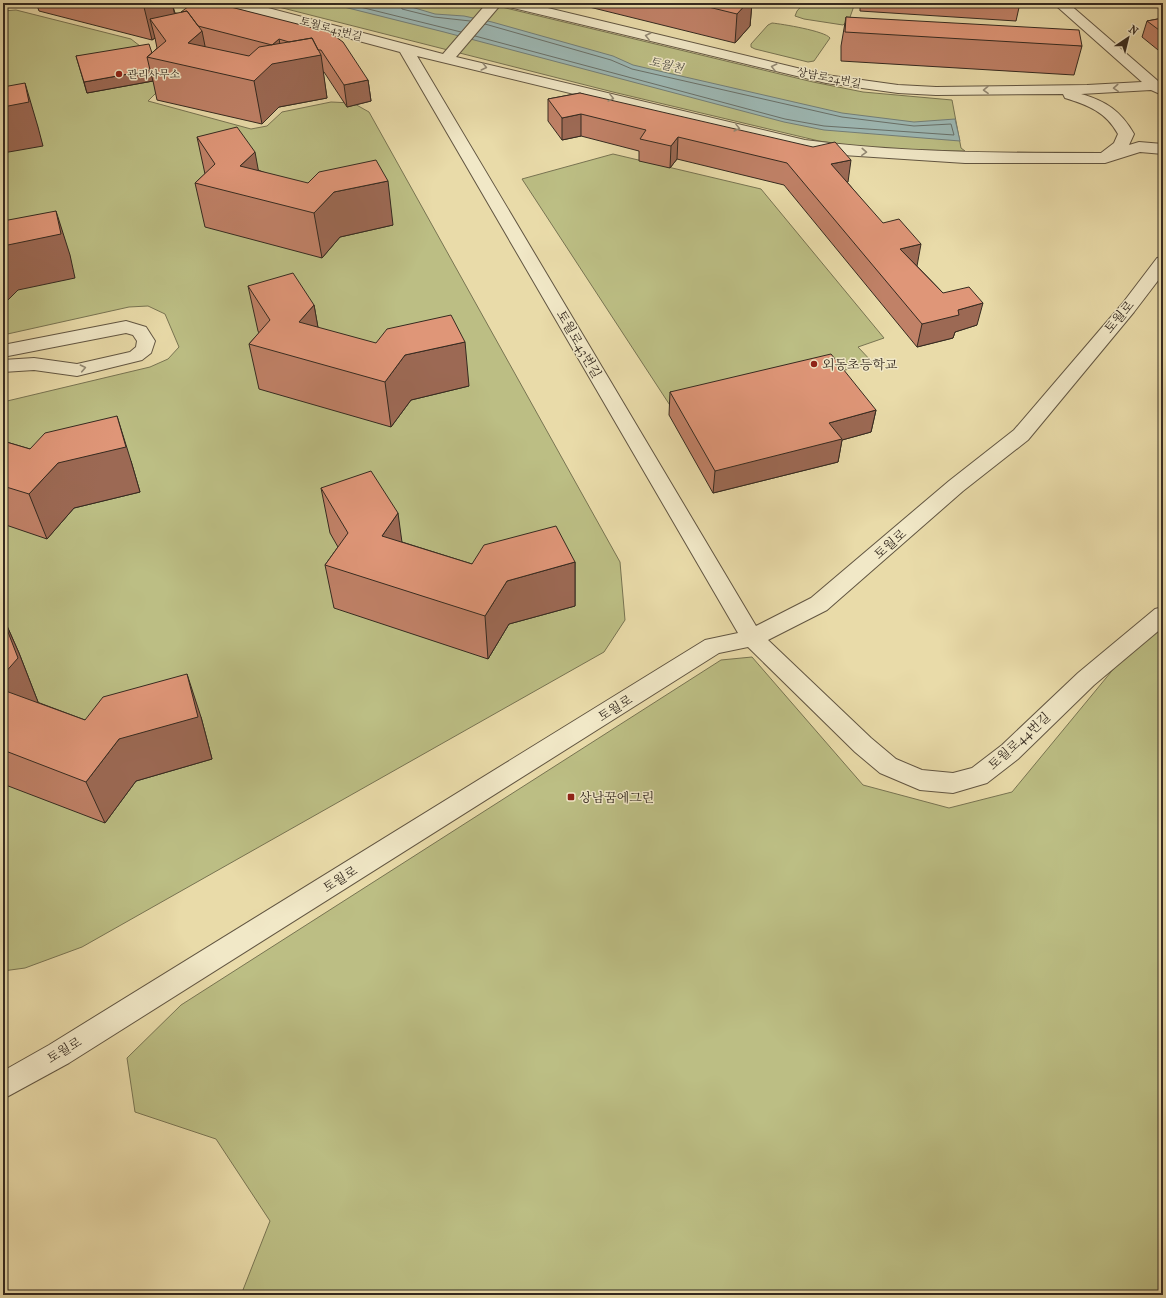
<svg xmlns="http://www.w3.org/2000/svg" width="1166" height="1298" font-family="'IM FELL French Canon','Noto Serif KR',serif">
<rect width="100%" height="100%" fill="#e9dba9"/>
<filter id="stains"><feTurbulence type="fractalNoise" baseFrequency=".005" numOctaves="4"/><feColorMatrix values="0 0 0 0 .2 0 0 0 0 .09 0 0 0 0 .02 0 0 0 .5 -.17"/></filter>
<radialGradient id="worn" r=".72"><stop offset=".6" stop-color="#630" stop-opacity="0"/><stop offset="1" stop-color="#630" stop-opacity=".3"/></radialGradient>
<path fill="#bcbe84" stroke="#787452" d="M 263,3 L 485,3 L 813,82 L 863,92 L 952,100 L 961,148 L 965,151 L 897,150 L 858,147 L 819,141 L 613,92 Z
M 804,3 L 855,3 L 849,20 L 843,25 L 804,19 L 795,16 L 797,11 Z
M 16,10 L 131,39 L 140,46 L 164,85 L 148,101 L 251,129 L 267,126 L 282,112 L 331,102 L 353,103 L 369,112 L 620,562 L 625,620 L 604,652 L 82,947 L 25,968 L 3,971 L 3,402 L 150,367 L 168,359 L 179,347 L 165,314 L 148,306 L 129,307 L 3,335 L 3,11 Z
M 772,23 C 782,24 825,31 830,38 L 814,61 L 808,62 L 755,49 L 751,47 L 751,44 L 768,25 Z
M 613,154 L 761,189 L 884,338 L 858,347 L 873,363 L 675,413 L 522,179 Z
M 1163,627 L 1163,1295 L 241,1295 L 270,1221 L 216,1139 L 135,1112 L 127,1058 L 181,1005 L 721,660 L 752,657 L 863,785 L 949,808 L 1012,792 L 1139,638 Z"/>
<path fill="#9db8b4" stroke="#737f79" d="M 328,3 L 398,3 L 435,14 L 464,16 L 492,22 L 613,56 L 633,65 L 842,113 L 914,122 L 955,119 L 960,141 L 824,130 L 784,122 L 444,32 Z"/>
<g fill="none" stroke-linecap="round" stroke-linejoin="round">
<path stroke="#69716a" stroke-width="1" d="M 344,3 L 461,32
M 400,3 L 402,9 L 434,17 L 470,21
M 475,36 L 785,119 L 824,126 L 954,135 L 951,124 L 914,126 L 842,117 L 632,69 L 611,60 L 485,24"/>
<g stroke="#625642" stroke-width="2">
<path id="minor" d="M 226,3 L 249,3 L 443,54 L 487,3 L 502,3 L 456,57 L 805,140 C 903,153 1002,153 1101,153 L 1114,143 L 1118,134 C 1106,112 1088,105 1065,98 L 1063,94 L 936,95 L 898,93 L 826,83 L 505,6 L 503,3 L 527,3 L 826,75 L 898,85 L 936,87 L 1087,85 L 1142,82 L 1053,3 L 1068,3 L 1158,81 L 1163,81 L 1163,94 L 1160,94 L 1151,90 L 1081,94 C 1106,101 1121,111 1134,134 L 1129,145 L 1139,142 L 1163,144 L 1163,154 L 1140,152 L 1105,163 L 965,163 L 843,155 L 805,150 L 417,56 L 756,626 L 811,598 L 949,481 L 1014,430 L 1122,304 L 1157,258 L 1163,257 L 1163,274 L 1134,312 L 1028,440 L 963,491 L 827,610 L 768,640 L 871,738 L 896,759 L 922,770 L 953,773 L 972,768 L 1002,745 L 1078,673 L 1155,609 L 1163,607 L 1163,627 L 1094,685 L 1018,759 L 987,783 L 953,793 L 920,790 L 880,773 L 855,752 L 748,647 L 719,653 L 69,1063 L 3,1099 L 3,1071 L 49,1045 L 705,640 L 738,633 L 400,52 L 228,6 Z
M 126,321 L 146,327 L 155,341 L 151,353 L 142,360 L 77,376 L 34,370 L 3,372 L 3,360 L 34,358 L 77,364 L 130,352 L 136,347 L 137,341 L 133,335 L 126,333 L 3,357 L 3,345 Z"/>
</g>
<use href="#minor" fill="#f1e8c7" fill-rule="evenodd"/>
</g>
<path fill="#c08167" stroke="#352a20" d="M 36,3 L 172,3 L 175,13 L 317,29 L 368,80 L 371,101 L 347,107 L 324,72 L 323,72 L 327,98 L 279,107 L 262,124 L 157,100 L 153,81 L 87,93 L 76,56 L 152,53 L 157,48 L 155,38 L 152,40 L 39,11 Z
M 573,3 L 752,3 L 750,26 L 735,43 Z
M 860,3 L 1020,3 L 1016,21 L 860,11 Z
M 846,17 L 1082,46 L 1074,75 L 841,61 L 841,46 Z
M 1163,18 L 1163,54 L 1142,37 L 1147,21 Z
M 580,93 L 848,182 L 847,182 L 917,266 L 943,293 L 977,325 L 955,332 L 953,338 L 917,347 L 784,185 L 677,159 L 670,168 L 639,161 L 639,151 L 581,136 L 562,140 L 548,121 L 548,99 Z
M 197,137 L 258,170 L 393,225 L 340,237 L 322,258 L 205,227 L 195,183 L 205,174 Z
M 248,286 L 314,305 L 318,328 L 469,386 L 411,400 L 391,427 L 259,389 L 249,344 L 259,333 L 258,331 Z
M 670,392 L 876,410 L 871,432 L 842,440 L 838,462 L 713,493 L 669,415 Z
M 3,441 L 30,449 L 131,461 L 140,492 L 74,508 L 47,539 L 3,524 Z
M 321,488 L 402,542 L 472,564 L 575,562 L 575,606 L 509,624 L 488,659 L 334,608 L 325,565 L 338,547 L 330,533 Z
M 3,617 L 19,653 L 38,702 L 37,702 L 85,720 L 201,717 L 212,759 L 136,781 L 105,823 L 3,784 Z"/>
<path fill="#9c6954" stroke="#352a20" d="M 143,3 L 172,3 L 176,20 L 150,19 L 155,38 L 152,40 Z
M 747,3 L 752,3 L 750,26 L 735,43 L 737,14 Z
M 202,31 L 210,71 L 188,43 Z
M 279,39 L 283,60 L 321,55 L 327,98 L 279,107 L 262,124 L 254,81 L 272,45 Z
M 150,70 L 153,81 L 87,93 L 84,82 Z
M 368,80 L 371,101 L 347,107 L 344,85 Z
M 25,83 L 38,127 L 43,146 L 3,153 L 3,107 Z
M 581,114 L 581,136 L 562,140 L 562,118 Z
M 678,137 L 677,159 L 670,168 L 671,146 Z
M 255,152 L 263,196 L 240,166 Z
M 851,160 L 848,182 L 828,186 L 831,164 Z
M 388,181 L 393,225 L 340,237 L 322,258 L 314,213 L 334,192 Z
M 56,211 L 70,255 L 75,278 L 18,290 L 3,305 L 3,246 Z
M 921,244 L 917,266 L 900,249 Z
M 983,303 L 977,325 L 955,332 L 953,338 L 917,347 L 922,324 L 958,310 Z
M 314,305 L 322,350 L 299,322 Z
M 465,342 L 469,386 L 411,400 L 391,427 L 385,382 L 405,355 Z
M 876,410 L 871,432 L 842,440 L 838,462 L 713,493 L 715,471 L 829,423 Z
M 117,416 L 131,461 L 140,492 L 74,508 L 47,539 L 29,494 L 58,463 Z
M 398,513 L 404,557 L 382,536 Z
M 575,562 L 575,606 L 509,624 L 488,659 L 485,616 L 507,581 Z
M 3,617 L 19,653 L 38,702 L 14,730 L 3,706 Z
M 187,674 L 201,717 L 212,759 L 136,781 L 105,823 L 86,782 L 119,739 Z"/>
<path fill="#df9678" stroke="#352a20" d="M 193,3 L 215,3 L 317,29 L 329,32 L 343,42 L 368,80 L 344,85 L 321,50 L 318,50 L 312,38 L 289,42 L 279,39 L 272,45 L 198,26 L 187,11 L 181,12 Z
M 692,3 L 747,3 L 737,14 Z
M 187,11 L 202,31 L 188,43 L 249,56 L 259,47 L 312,38 L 321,55 L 272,64 L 254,81 L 147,57 L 166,41 L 150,19 Z
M 846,17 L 1079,30 L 1082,46 L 845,32 Z
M 1163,18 L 1163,33 L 1147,21 Z
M 149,44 L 152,53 L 147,57 L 150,70 L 84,82 L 76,56 Z
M 25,83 L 29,102 L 3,107 L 3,87 Z
M 580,93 L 813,147 L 835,142 L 851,160 L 831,164 L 883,223 L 899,219 L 921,244 L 900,249 L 943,293 L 969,287 L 983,303 L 958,310 L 959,315 L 922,324 L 787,163 L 678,137 L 671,146 L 640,139 L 646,130 L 581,114 L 562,118 L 548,99 Z
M 237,127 L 255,152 L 240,166 L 308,183 L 319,172 L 376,160 L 388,181 L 334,192 L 314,213 L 195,183 L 215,164 L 197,137 Z
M 56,211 L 61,234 L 3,246 L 3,221 Z
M 293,273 L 314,305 L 299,322 L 376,343 L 387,329 L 451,315 L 465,342 L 405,355 L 385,382 L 249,344 L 270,320 L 248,286 Z
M 831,354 L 876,410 L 829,423 L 842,439 L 715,471 L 670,392 Z
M 117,416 L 126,447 L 58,463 L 29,494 L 3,486 L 3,441 L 30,449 L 45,433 Z
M 371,471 L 398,513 L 382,536 L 472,564 L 484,545 L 556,526 L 575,562 L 507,581 L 485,616 L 325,565 L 348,533 L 321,488 Z
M 3,619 L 18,658 L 3,675 Z
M 187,674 L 198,717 L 119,739 L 86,782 L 3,750 L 3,690 L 85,720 L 103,697 Z"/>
<defs><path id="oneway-chevron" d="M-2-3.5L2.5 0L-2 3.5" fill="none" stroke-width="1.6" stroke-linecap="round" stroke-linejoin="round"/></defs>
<g stroke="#938974">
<use href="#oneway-chevron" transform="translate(648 36) rotate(-166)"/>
<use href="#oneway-chevron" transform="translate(484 67) rotate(14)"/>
<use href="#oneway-chevron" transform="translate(774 67) rotate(-166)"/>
<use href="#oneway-chevron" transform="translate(1116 88) rotate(176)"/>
<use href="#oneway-chevron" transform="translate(986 90) rotate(179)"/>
<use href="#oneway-chevron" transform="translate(611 98) rotate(14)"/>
<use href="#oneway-chevron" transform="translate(737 128) rotate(14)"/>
<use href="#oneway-chevron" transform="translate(864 152) rotate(3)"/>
<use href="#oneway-chevron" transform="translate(83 368) rotate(-12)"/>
</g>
<g fill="#8f2418" stroke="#f1e8c7" stroke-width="1.5">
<circle cx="119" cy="74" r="4"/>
<circle cx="814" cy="364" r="4"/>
<rect x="567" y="793" width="8" height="8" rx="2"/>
</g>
<g text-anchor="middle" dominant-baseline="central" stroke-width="3" stroke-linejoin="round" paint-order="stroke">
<g font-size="11" fill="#352a20" stroke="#f1e8c7">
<text transform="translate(331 29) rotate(15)">토월로43번길</text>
<text transform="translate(829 78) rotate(11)">상남로24번길</text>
</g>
<g font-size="11" fill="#352a20" stroke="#f1e8c7" text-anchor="start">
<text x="127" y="74">관리사무소</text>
</g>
<g font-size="12" font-style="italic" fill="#4f4e45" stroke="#f1e8c7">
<text transform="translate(666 65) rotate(14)">토월천</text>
</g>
<g font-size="13" fill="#352a20" stroke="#f1e8c7">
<text transform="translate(1119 317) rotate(-50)">토월로</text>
<text transform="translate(579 344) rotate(60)">토월로43번길</text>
<text transform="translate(890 544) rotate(-41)">토월로</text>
<text transform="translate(615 708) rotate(-32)">토월로</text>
<text transform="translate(1019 741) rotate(-42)">토월로44번길</text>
<text transform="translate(340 879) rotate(-32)">토월로</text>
<text transform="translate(64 1050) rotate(-31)">토월로</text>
</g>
<g font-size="13" fill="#352a20" stroke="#f1e8c7" text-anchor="start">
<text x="822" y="364">외동초등학교</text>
<text x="579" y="797">상남꿈에그린</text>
</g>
</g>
<rect width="1166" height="1298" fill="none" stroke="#e9dba9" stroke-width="16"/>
<rect x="4" y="4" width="1158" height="1290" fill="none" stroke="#352a20" stroke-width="2"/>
<rect x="8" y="8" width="1150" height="1282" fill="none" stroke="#352a20"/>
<g transform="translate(1128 38) rotate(35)" stroke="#f1e8c7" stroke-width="3" paint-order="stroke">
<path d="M0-3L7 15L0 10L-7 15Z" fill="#352a20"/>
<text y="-6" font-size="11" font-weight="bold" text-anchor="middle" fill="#352a20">N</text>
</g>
<rect width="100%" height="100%" filter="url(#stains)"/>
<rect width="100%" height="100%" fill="url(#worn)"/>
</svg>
